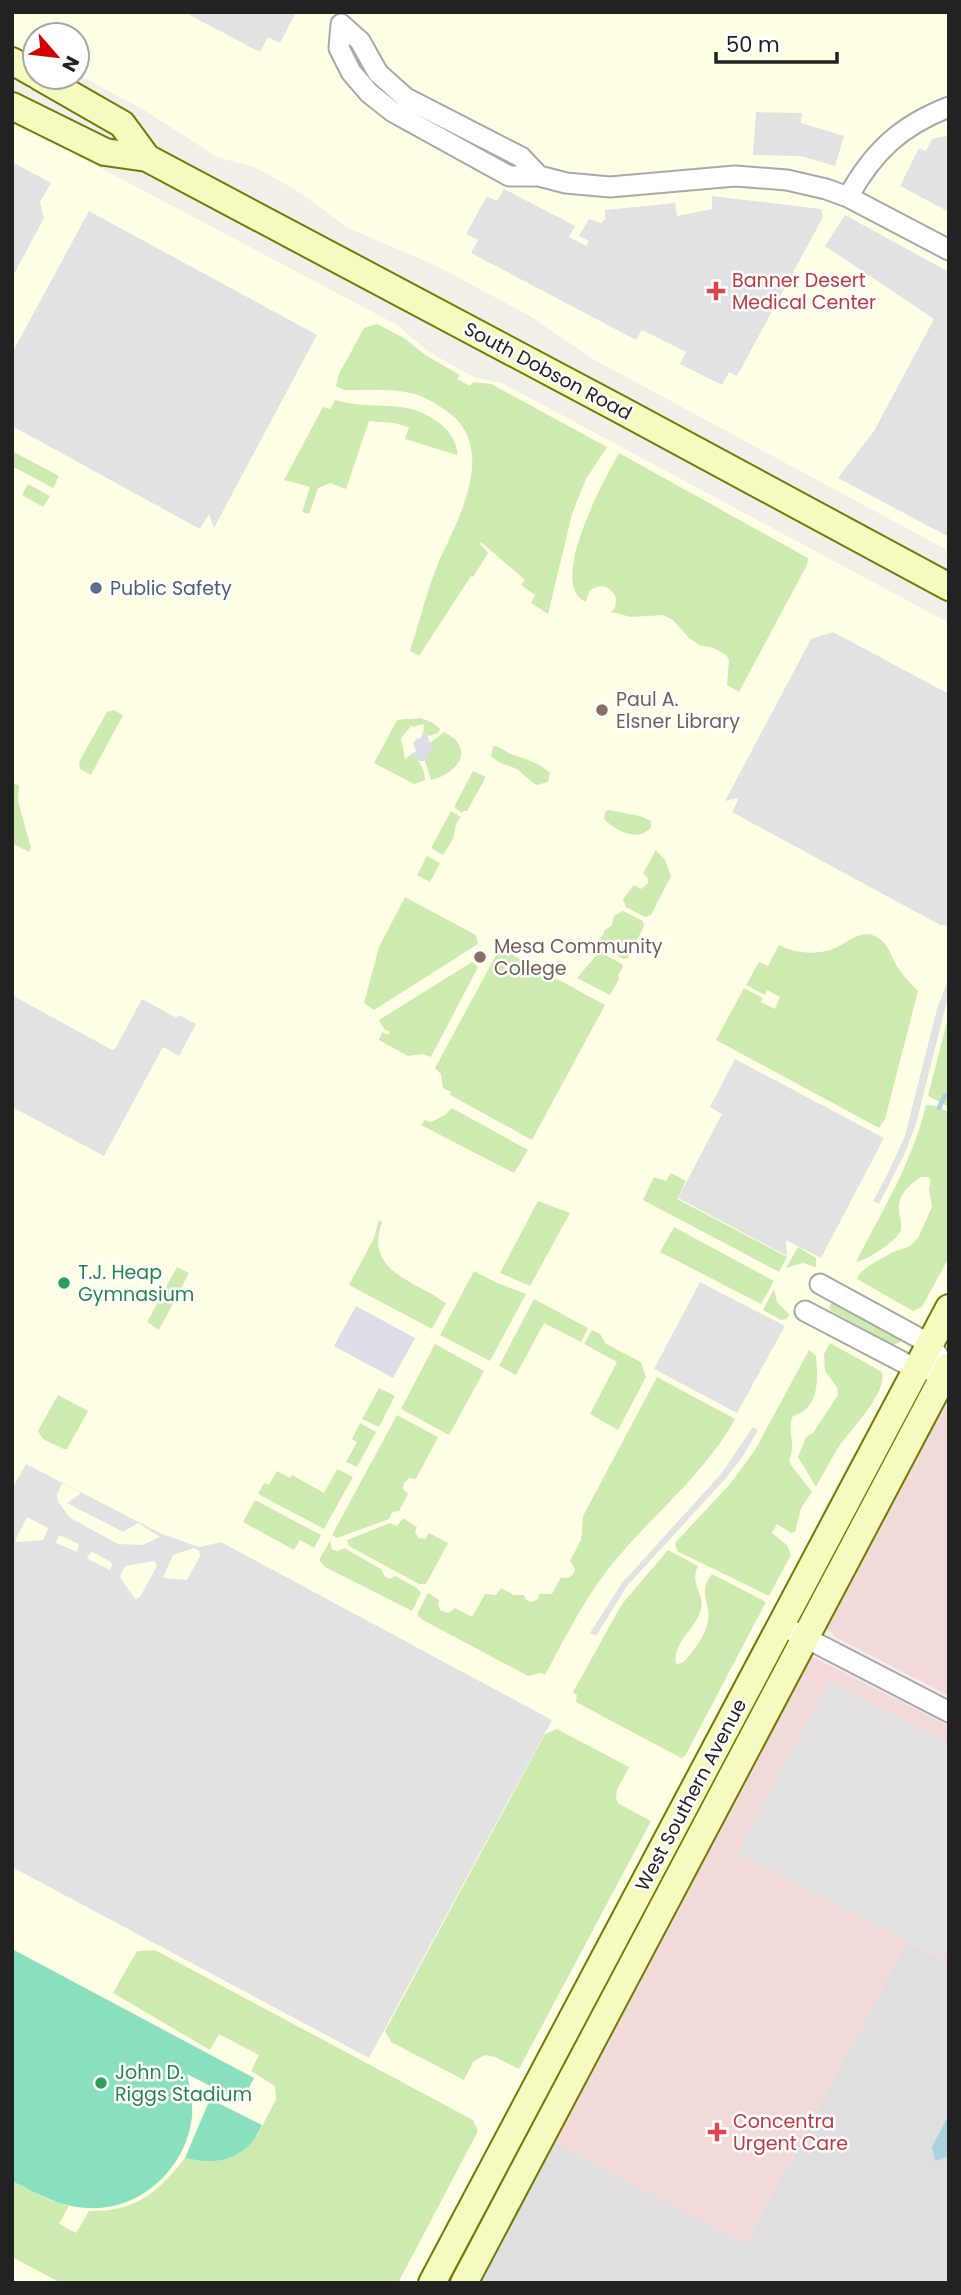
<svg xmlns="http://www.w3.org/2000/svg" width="961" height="2295" font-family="Poppins,sans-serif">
<rect width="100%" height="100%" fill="#f2efe9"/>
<path fill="#e0dfdf" d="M 907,1942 L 949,1964 L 949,2283 L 473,2283 L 548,2139 L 746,2244 Z"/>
<path fill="#f2dad9" d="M 949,1384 L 949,1696 L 837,1638 L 825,1627 Z
M 813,1657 L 949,1726 L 949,1964 L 907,1943 L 746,2244 L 548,2139 L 806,1658 Z"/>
<path fill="#ffffe5" d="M 12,12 L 949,12 L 949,551 L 593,359 L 530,316 L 437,266 L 348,228 L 296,190 L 254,167 L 217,157 L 146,111 L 77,74 L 77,35 L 35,35 L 35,58 L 12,47 Z
M 12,121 L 397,325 L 429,352 L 461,370 L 476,378 L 502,383 L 949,623 L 949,1291 L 882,1417 L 852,1456 L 820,1515 L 810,1555 L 424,2283 L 12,2283 Z"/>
<path fill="#cdebb0" d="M 377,324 L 404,338 L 425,355 L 460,375 L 457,379 L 470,386 L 473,382 L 491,384 L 607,447 L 586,479 L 572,514 L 548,614 L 531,603 L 535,595 L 521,585 L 525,580 L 481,542 L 480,544 L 488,553 L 473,577 L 471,576 L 419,656 L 410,651 C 420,621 427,588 440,559 C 460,516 497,448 448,412 C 438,405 426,397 414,394 C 393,388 367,390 344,390 L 336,386 L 339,374 L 364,328 Z
M 335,400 C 374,412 409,395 444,427 C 451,434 458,445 457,455 L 405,439 L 409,427 L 394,423 L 369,421 L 346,489 L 330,483 L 318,488 L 309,514 L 302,512 L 310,487 L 284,480 L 323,407 L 330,409 Z
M 12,451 L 59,476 L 53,488 L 12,466 Z
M 619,453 L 808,558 L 807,565 L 739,692 L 727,685 L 729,660 L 726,655 L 714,648 L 699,645 L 689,638 L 673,620 L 663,615 L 631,617 L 611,612 L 615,608 L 616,598 C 610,585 600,583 589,591 L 586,602 C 546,585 605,478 619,453 Z
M 28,484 L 50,496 L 43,507 L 22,495 Z
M 114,710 L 123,715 L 91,775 L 80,769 L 79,762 L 107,712 Z
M 421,718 L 433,723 L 440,729 L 438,733 L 429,736 L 423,733 L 424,724 L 413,727 L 412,725 L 401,738 L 405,759 L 413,753 C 419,762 425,769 425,780 L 414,784 L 374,763 L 397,720 Z
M 444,732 C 449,735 455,738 458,743 C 470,761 446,777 431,780 L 425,761 L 430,743 Z
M 493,746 C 502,746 505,753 514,755 C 527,760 539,762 550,773 L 548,782 L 537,785 C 529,781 525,775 518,770 C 507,763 503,767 491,756 Z
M 473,771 L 486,777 L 467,811 L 464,811 L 462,813 L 454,807 Z
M 12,782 L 19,786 L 18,801 L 31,848 L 29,852 L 12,843 Z
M 609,810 L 640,816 L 651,821 L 651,827 C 639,843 616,831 604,819 L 605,812 Z
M 451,811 L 461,817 L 456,824 L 453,839 L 443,855 L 431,848 Z
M 656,850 L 665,860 L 671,876 L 651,915 L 645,917 L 626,907 L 623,899 L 634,885 L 641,889 L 648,883 L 648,878 L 643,873 Z
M 427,856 L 440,863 L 430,882 L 417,875 Z
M 405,897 L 476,935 L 478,944 L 374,1010 L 364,1003 L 379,947 Z
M 623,911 L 643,921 L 644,926 L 628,958 L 624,959 L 598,945 L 605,930 L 612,925 L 614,916 Z
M 869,934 C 888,939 889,953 898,968 C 904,977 911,984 918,991 L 885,1119 L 879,1128 L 716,1040 L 744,988 L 763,998 L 761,1002 L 775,1009 L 780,997 L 767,990 L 765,995 L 746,985 L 759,962 L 768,966 L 779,945 C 796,954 821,956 839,946 C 849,941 856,934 869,934 Z
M 500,948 L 605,1005 L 532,1140 L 450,1095 L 451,1092 L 443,1088 L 441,1074 L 435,1068 Z
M 599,952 L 622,964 L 623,967 L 618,975 L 619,979 L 610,995 L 577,978 Z
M 472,962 L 478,967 L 431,1057 L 423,1054 L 408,1056 L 379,1040 L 382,1032 L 388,1035 L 390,1032 L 384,1029 L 379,1020 Z
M 949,1014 L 949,1107 L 928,1096 Z
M 926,1105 L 936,1106 L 949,1112 L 949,1257 L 922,1307 L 913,1311 L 857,1279 L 860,1273 L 870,1265 L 893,1252 L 910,1246 L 918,1238 L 932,1207 L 929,1189 L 931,1181 L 929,1177 L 921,1177 C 908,1186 897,1195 899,1213 C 900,1218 902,1225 901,1230 C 897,1241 866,1261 856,1262 C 882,1211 913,1161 926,1105 Z
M 452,1108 L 528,1150 L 514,1173 L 421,1125 L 425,1120 L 431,1122 L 445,1115 Z
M 671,1173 L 686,1181 L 677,1199 L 787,1257 L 779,1272 L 643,1200 L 654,1177 L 666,1181 Z
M 538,1201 L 570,1213 L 530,1286 L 500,1273 Z
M 379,1220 L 382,1222 C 367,1262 398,1276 428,1292 C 435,1295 439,1300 446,1303 L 432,1329 L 349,1285 L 374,1238 Z
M 674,1227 L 774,1281 L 761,1304 L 660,1252 Z
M 798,1247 L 816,1258 L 816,1267 L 803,1263 L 786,1268 Z
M 177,1267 L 189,1273 L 159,1330 L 147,1322 Z
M 474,1271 L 493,1281 L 526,1294 L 490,1361 L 440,1335 Z
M 774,1289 L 777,1302 L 790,1315 L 786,1319 L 781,1320 L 763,1310 Z
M 534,1299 L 588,1328 L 581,1342 L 544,1323 L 516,1375 L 499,1366 Z
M 832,1302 L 836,1302 L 901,1339 L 900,1342 L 894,1345 L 831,1311 L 829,1308 Z
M 592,1330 L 600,1334 L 606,1344 L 641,1362 L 646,1377 L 618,1430 L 590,1414 L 617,1362 L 584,1344 Z
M 830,1343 L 882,1372 C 887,1395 850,1429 838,1448 C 830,1461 823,1474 816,1487 L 798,1457 L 806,1437 L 813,1433 L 838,1395 L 837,1387 L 825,1371 L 824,1354 Z
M 435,1344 L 484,1371 L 449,1435 L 401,1409 Z
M 809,1350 L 816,1356 C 818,1378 820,1409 793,1416 C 786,1431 797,1445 789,1459 L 791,1465 L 812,1492 L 801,1508 L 795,1532 L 791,1533 L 777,1524 L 772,1533 L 787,1545 L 791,1555 L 769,1596 L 677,1551 L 675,1543 L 730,1484 L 755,1450 Z
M 657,1377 L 735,1419 C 706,1472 656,1512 618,1557 C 587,1593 567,1634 545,1675 L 540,1673 L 528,1676 L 421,1619 L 417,1614 L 428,1593 L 439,1600 L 438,1605 L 441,1611 L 449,1613 L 455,1608 L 472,1617 L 485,1594 L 496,1595 L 501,1588 L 514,1595 L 524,1595 L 526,1600 L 532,1602 L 538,1599 L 539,1594 L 552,1594 L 561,1577 C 568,1580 574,1576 575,1569 L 570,1561 L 581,1540 L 583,1516 Z
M 379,1388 L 395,1396 L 379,1427 L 362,1419 Z
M 58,1395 L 88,1411 L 67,1449 L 64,1449 L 43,1439 L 38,1431 Z
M 397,1415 L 438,1437 L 416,1479 L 409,1478 L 404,1483 L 403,1489 L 408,1494 L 399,1511 L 392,1512 L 389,1519 L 337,1538 L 332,1535 Z
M 360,1423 L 376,1432 L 357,1467 L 346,1462 L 357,1442 L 352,1439 Z
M 337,1469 L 353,1477 L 324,1529 L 258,1494 L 264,1483 L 269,1485 L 277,1471 L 290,1478 L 292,1475 L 324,1493 Z
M 255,1500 L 321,1535 L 314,1548 L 300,1540 L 294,1550 L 243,1522 Z
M 403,1518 L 417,1527 L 415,1531 L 418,1538 L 425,1539 L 429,1533 L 448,1543 L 426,1584 L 419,1584 L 349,1546 L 347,1540 L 390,1523 L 397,1526 Z
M 330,1541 L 332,1549 L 337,1551 L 344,1548 L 381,1569 L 385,1577 L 390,1579 L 395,1576 L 417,1588 L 421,1593 L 412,1611 L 325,1567 L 319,1560 Z
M 668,1550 L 698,1566 C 689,1585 705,1592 701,1609 C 697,1628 672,1642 676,1664 L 682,1663 C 693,1653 705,1636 708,1621 C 711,1602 697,1593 712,1574 L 766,1602 L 685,1756 L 681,1758 L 576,1702 L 577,1695 L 573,1692 L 622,1604 Z
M 557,1729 L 629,1767 L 617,1790 L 616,1799 L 619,1804 L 651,1821 L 519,2069 L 495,2057 L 485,2055 L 473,2062 L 464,2080 L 391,2042 L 385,2031 L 545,1734 Z
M 155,1950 L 473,2120 L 478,2131 L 398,2283 L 61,2283 L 12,2257 L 12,2181 L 45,2198 L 69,2206 L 59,2224 L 76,2233 L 89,2211 C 136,2212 157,2193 185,2158 L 195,2160 L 257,2136 L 276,2099 L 275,2086 L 251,2071 L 259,2055 L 219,2034 L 210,2050 L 113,1993 L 137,1951 Z"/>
<path fill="#88e0be" d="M 12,1949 L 254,2078 L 241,2102 L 187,2074 C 190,2088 193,2102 192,2117 C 186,2168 141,2211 88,2208 C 60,2207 36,2193 12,2181 Z
M 210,2099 L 262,2125 C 247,2159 219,2166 185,2158 Z"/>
<path fill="#e2e2e2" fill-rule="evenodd" d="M 184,12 L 296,12 L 280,43 L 268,37 L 260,52 Z
M 756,112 L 802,113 L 801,123 L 844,136 L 835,166 L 801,156 L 753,155 Z
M 949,135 L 949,212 L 900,186 L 919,148 L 926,151 L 932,139 Z
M 12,162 L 51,183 L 40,202 L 44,218 L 12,278 Z
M 504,189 L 575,226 L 569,237 L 586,246 L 589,241 L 579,236 L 589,219 L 601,223 L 605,219 L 605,210 L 675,203 L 677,216 L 712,209 L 712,196 L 821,209 L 823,217 L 737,376 L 729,372 L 722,385 L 680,364 L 686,352 L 642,330 L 636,340 L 471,253 L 478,240 L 466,234 L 487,196 L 497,201 Z
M 89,211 L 317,335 L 214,528 L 209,514 L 200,529 L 12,426 L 12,353 Z
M 845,215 L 949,272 L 949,537 L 838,478 L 874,431 L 934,319 L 825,246 Z
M 833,632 L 949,694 L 949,926 L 940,925 L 732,812 L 738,800 L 737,798 L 725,801 L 811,639 Z
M 949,977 L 949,993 L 916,1124 L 905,1153 L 879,1204 L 873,1201 L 887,1175 L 905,1136 L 937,1009 Z
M 12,995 L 112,1050 L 115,1049 L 142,999 L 177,1018 L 179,1015 L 196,1024 L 179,1056 L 163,1047 L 104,1156 L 12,1107 Z
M 735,1059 L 884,1138 L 821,1258 L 786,1240 L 787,1256 L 678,1198 L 722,1114 L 710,1107 Z
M 700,1282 L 785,1326 L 737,1413 L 654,1369 Z
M 753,1427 L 758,1430 L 743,1456 L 726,1478 L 627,1586 L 596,1636 L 590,1633 L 622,1583 L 721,1474 Z
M 26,1464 L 162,1534 L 199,1547 L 221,1542 L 552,1720 L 369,2058 L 12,1867 L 12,1489 ZM 62,1483 L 79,1492 L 80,1494 L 67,1503 L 123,1532 L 138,1523 L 160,1537 L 142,1545 L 118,1544 L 69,1517 L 58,1501 L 57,1495 ZM 27,1517 L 48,1528 L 43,1540 L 17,1542 L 15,1541 ZM 59,1535 L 79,1544 L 77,1552 L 56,1543 ZM 194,1548 L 199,1551 L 200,1556 L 187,1580 L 163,1578 L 173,1555 ZM 92,1552 L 111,1562 L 112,1565 L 110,1570 L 88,1559 L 87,1557 ZM 155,1561 L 157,1566 L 140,1597 L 135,1599 L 120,1577 L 125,1566 Z
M 829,1681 L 949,1744 L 949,1946 L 942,1958 L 902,1939 L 737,1853 Z"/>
<path fill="#dddde8" d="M 426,732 L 432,748 L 425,761 L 418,761 L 413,753 L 416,751 L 413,744 L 416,739 L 421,738 L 422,733 Z
M 356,1306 L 415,1338 L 393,1378 L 334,1346 Z"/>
<path fill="#aad3df" d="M 947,2118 L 949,2156 L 935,2161 L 932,2147 Z"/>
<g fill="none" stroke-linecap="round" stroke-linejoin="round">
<path stroke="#aad3df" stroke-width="4.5" d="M 939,1108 L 945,1095"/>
<g stroke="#a9a9a9" stroke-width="23">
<path id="street" d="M 539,176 L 521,157 L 406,98 L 378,73 L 360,41 L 341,24 L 339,48 L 351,72 L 369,93 L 393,112 L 509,176 L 539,176 L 566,183 L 610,187 L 735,176 L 787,180 L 826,189 L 848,197 L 949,250
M 848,197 C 873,152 900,126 949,107
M 820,1284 L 930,1344 L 938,1355
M 805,1311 L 916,1369 L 930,1370
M 781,1625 L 949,1712"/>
</g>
<g stroke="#707d05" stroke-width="30">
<path id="secondary" d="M 12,61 L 35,74
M 40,77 L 122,124 L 147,158
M 12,106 L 105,152 L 147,158 L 623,411 L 949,587
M 432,2283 L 949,1308
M 464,2283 L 949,1366"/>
</g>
<use href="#street" stroke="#fff" stroke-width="19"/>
<use href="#secondary" stroke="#f7fabf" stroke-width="26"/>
</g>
<g fill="#e0444e" stroke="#fff" stroke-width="2.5">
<path d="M712.5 280.5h7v7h7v7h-7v7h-7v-7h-7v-7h7z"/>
<path d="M713.5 2121.5h7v7h7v7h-7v7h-7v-7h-7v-7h7z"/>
</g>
<circle fill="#5c6f8a" stroke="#fff" stroke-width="2.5" cx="96" cy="588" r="7"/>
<g fill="#8d6e63" stroke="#fff" stroke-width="2.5">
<circle cx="602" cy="710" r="7"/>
<circle cx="480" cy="957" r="7"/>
</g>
<g fill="#2e9e5b" stroke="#fff" stroke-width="2.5">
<circle cx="64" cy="1283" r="7"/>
<circle cx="101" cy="2083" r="7"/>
</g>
<g text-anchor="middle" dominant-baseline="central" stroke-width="5" stroke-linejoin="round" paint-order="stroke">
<g font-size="19" fill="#be3a42" stroke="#fff" text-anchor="start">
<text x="732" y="280">Banner Desert<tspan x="732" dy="22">Medical Center</tspan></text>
<text x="733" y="2121">Concentra<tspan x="733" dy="22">Urgent Care</tspan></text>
</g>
<g font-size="19" fill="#222" stroke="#fff">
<text transform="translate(548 371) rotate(28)">South Dobson Road</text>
<text transform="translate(691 1795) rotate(-62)">West Southern Avenue</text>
</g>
<g font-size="19" fill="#4e5e75" stroke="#fff" text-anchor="start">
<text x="110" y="588">Public Safety</text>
</g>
<g font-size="19" fill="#785e54" stroke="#fff" text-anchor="start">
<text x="616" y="699">Paul A.<tspan x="616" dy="22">Elsner Library</tspan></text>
<text x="494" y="946">Mesa Community<tspan x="494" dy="22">College</tspan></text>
</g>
<g font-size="19" fill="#27864d" stroke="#fff" text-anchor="start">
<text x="78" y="1272">T.J. Heap<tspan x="78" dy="22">Gymnasium</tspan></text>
<text x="115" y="2072">John D.<tspan x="115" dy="22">Riggs Stadium</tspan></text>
</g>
</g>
<rect width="961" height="2295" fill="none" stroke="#222222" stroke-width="28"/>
<g transform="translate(56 56) rotate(118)"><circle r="33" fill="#ffffff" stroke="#a7a7a7" stroke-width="2"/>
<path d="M0-5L12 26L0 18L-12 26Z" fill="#d40000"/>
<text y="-10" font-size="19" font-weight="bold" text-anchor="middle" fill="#222222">N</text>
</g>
<path d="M716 52v10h121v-10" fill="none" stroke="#222222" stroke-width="3.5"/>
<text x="726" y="52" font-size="21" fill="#222222" stroke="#ffffff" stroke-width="5" paint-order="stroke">50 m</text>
</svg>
